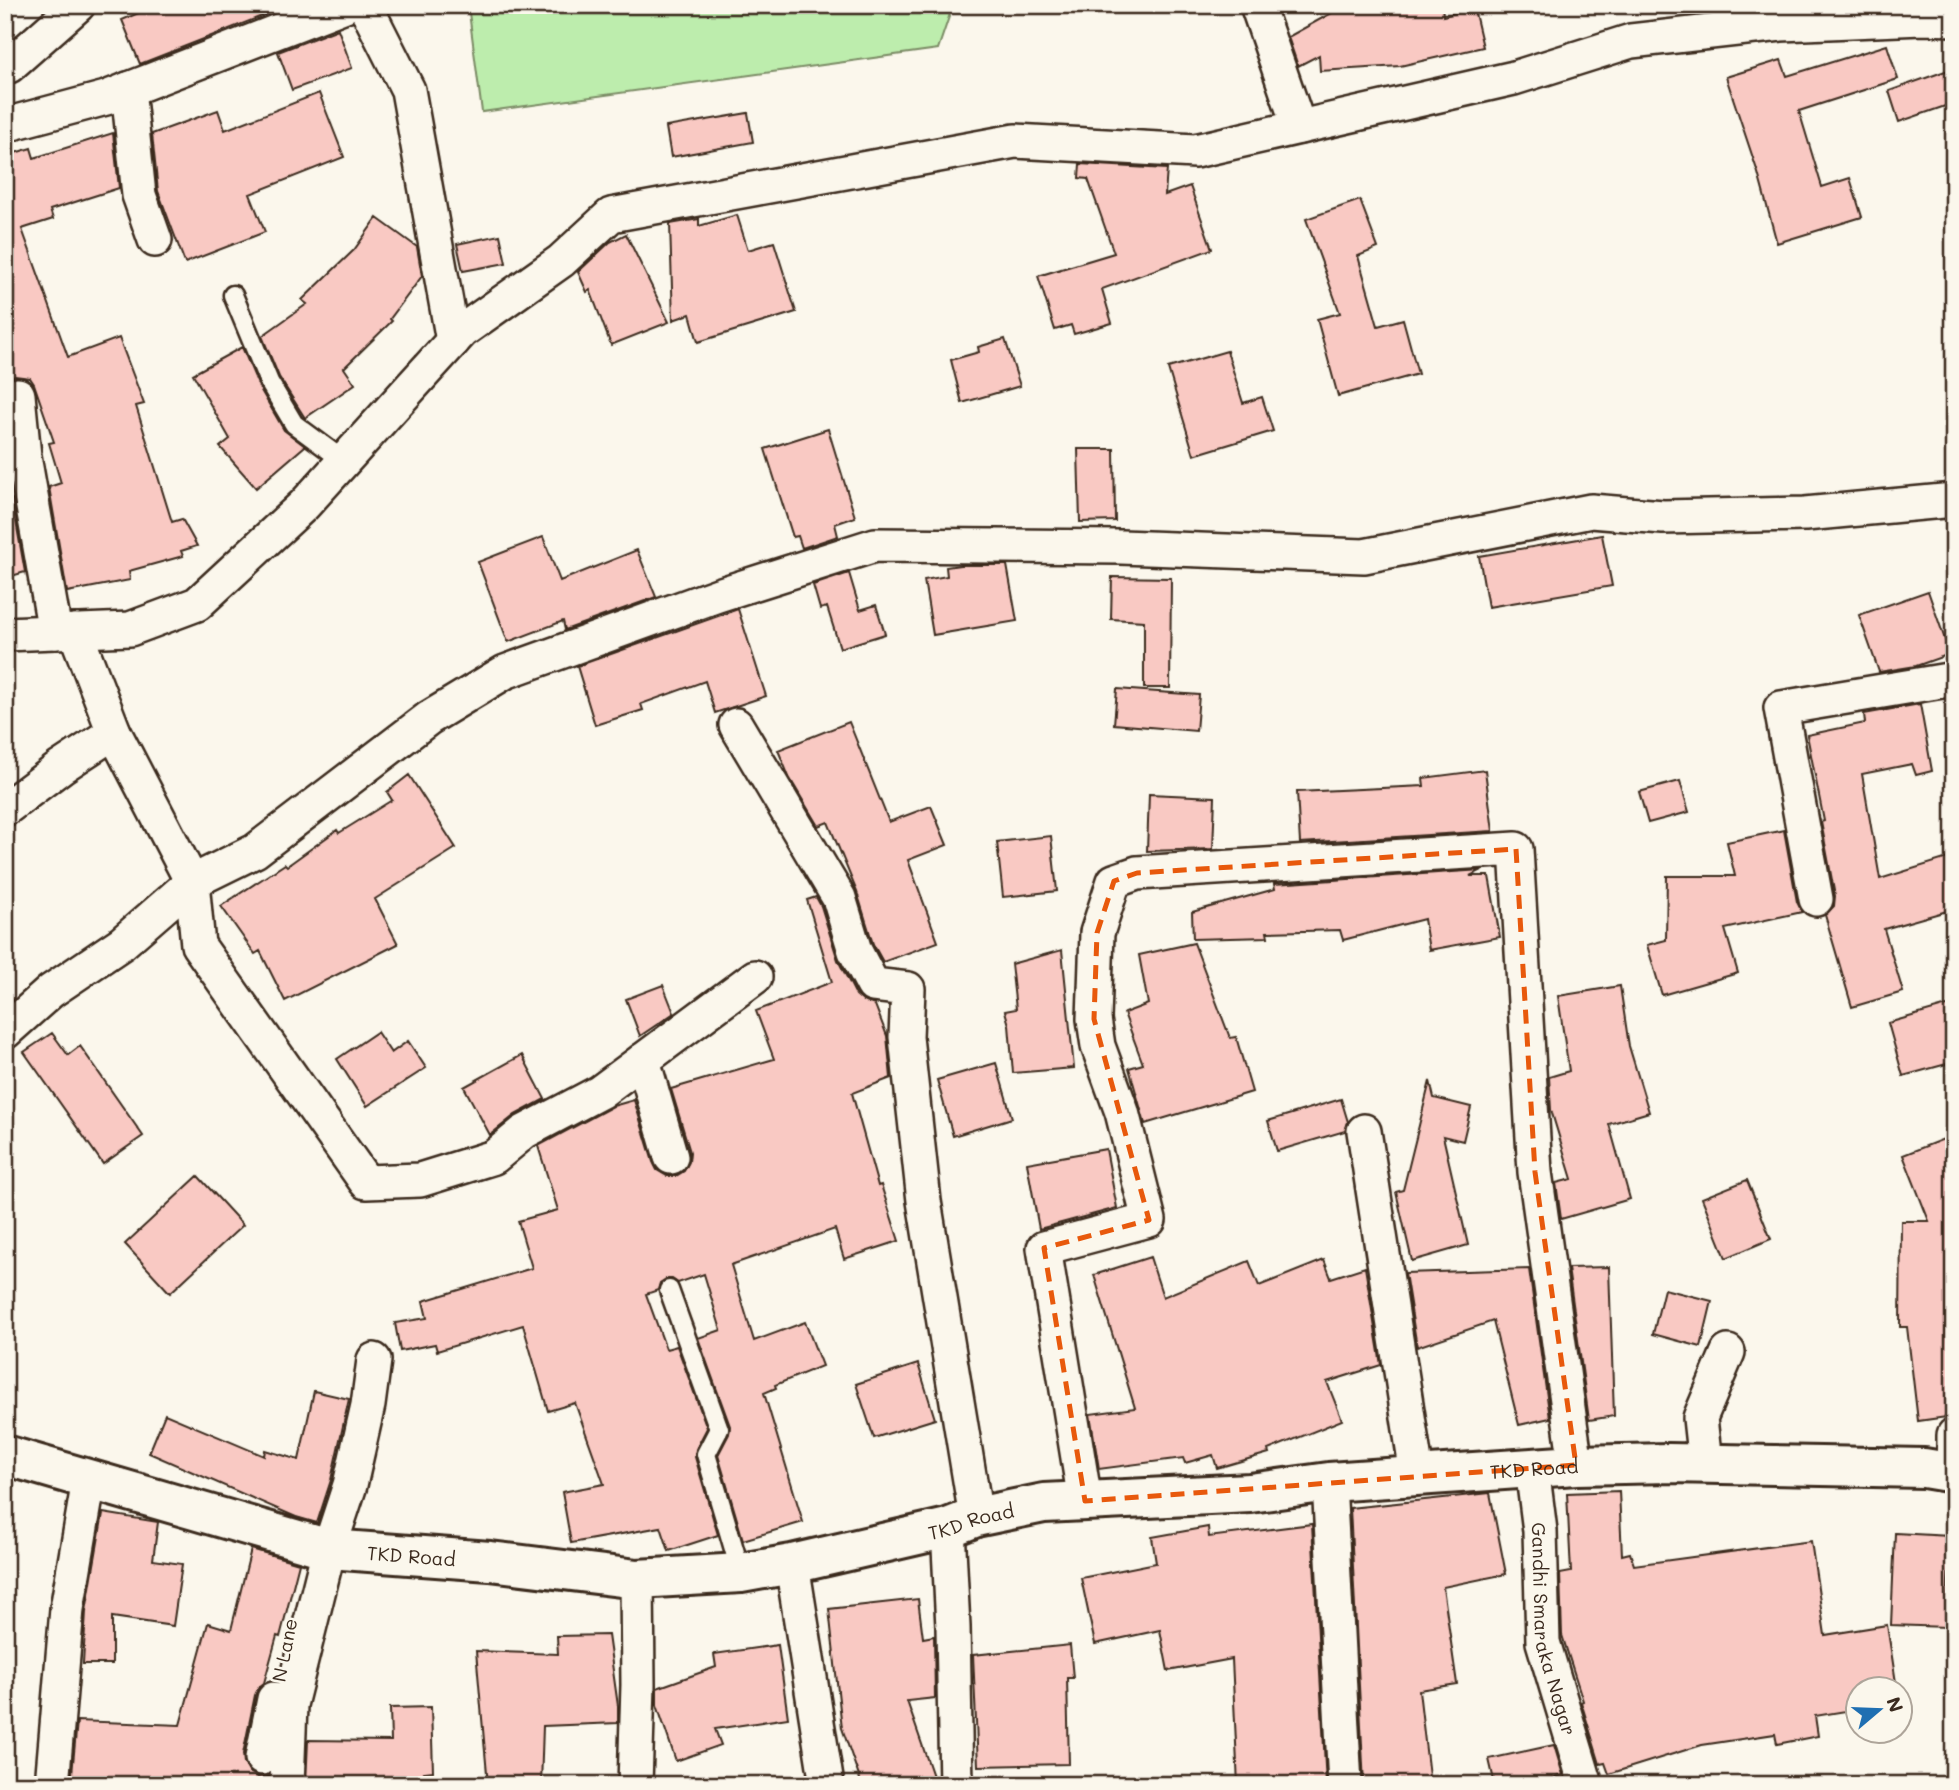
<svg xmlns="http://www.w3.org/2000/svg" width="1959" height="1790" font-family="Mali,sans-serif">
<rect width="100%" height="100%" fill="#fbf7ec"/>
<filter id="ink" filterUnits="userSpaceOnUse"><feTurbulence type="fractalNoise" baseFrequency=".0143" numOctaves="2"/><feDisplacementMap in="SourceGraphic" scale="14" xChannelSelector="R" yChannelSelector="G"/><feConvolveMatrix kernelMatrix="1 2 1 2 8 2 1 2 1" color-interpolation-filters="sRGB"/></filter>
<g filter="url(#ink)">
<path fill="#bdedad" stroke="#7c8c66" stroke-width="2" d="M 468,5 L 953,5 L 938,49 L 482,112 Z"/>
<path fill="#f9c9c3" stroke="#3b2a1e" stroke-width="2" d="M 157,5 L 290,5 L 140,64 L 122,20 Z
M 1346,5 L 1442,5 L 1443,16 L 1474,9 L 1483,47 L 1400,66 L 1320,71 L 1319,55 L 1298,66 L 1288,37 Z
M 338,29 L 352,68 L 292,90 L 278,52 Z
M 1887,45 L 1898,79 L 1799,111 L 1822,187 L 1850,178 L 1862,217 L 1777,243 L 1758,173 L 1726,77 L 1781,60 L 1787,76 Z
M 1954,68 L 1954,103 L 1899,122 L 1889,91 Z
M 319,93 L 344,157 L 250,194 L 265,232 L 185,263 L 158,191 L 152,134 L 218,110 L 225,130 Z
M 748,113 L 753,142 L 671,157 L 666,127 Z
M 113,133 L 119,188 L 50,210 L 53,219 L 22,229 L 68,357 L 119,338 L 144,404 L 136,406 L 172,522 L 182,519 L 197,546 L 181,551 L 183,556 L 129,571 L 130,580 L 67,592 L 49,487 L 61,483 L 49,443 L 54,442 L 34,384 L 30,378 L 15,376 L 5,381 L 5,156 L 31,148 L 34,158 Z
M 1080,164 L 1167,169 L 1165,195 L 1190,186 L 1212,249 L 1102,289 L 1112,323 L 1074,334 L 1071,325 L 1055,330 L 1038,276 L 1114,253 L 1088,179 L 1079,178 Z
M 1360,200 L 1378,248 L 1358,256 L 1378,326 L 1403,319 L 1418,374 L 1338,396 L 1317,319 L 1340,313 L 1306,219 Z
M 737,215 L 748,250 L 774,242 L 796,312 L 698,342 L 690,314 L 673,320 L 670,224 L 699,219 L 699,226 Z
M 377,218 L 417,247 L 422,276 L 390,319 L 392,321 L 344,368 L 355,384 L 305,418 L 279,377 L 262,336 L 307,304 L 302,300 L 354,250 Z
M 626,234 L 669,322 L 611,345 L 590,290 L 587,292 L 578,272 L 610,242 Z
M 500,235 L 506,263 L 463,271 L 457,244 Z
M 1005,339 L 1020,386 L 962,403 L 951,360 L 979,352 L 978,347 Z
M 242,347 L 259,387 L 284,430 L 305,446 L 256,488 L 220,447 L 230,439 L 193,374 Z
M 1227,351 L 1243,403 L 1262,397 L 1273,431 L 1194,455 L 1168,368 Z
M 828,429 L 855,517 L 835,524 L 838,536 L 802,548 L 798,536 L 793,537 L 765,449 Z
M 1078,449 L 1114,449 L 1115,521 L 1080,522 Z
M 12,499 L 25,572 L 5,578 L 5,501 Z
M 1602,535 L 1612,586 L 1488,607 L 1479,556 Z
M 543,537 L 560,581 L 637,550 L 656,597 L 565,630 L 563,621 L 508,642 L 478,562 Z
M 960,565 L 1007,565 L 1017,621 L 933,635 L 924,580 L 947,576 L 946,567 Z
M 849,573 L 860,610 L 876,605 L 885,634 L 840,648 L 827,607 L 820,609 L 813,585 Z
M 1112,577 L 1171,578 L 1170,688 L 1144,688 L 1144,621 L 1111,619 Z
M 1928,591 L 1950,654 L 1916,666 L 1879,672 L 1859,615 Z
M 738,609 L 766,696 L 715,713 L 705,681 L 641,704 L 643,710 L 595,725 L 577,666 Z
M 1117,689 L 1199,695 L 1196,731 L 1114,724 Z
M 1920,704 L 1932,771 L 1916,775 L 1912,764 L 1862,774 L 1880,879 L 1954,856 L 1954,909 L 1884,929 L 1903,992 L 1852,1007 L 1825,915 L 1834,906 L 1835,896 L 1821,822 L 1824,821 L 1807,735 L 1865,723 L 1864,714 Z
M 849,722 L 889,822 L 931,806 L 947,845 L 908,860 L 938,942 L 883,962 L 873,944 L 857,892 L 828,822 L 818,826 L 789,777 L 778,750 Z
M 1485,770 L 1493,831 L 1300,843 L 1297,792 L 1424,786 L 1423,778 Z
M 409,775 L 456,848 L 375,899 L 398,944 L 285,1001 L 260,951 L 255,954 L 221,906 L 285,864 L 287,866 L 337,830 L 339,833 L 392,800 L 387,792 Z
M 1680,781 L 1689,812 L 1648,823 L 1639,792 Z
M 1149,794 L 1215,797 L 1213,849 L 1147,851 Z
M 1784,830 L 1797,902 L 1802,912 L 1725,929 L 1738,973 L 1662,995 L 1647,945 L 1666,940 L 1667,876 L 1735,876 L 1727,842 Z
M 1051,836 L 1057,891 L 1003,897 L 997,842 Z
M 1482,870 L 1470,876 L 1489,876 L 1500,937 L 1429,950 L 1424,919 L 1343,940 L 1340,930 L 1267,932 L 1268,937 L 1193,939 L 1192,912 L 1275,889 L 1274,884 Z
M 816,897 L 821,906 L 838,960 L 856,995 L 863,1001 L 875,1005 L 887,1036 L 891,1078 L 852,1093 L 878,1186 L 881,1185 L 899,1241 L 844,1259 L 835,1229 L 731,1265 L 754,1341 L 805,1322 L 822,1366 L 775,1385 L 776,1388 L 764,1393 L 803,1522 L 743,1540 L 718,1455 L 729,1434 L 730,1426 L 698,1338 L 721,1330 L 704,1274 L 678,1283 L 672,1279 L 666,1279 L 660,1283 L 658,1290 L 646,1294 L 666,1349 L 677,1346 L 707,1428 L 696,1449 L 695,1457 L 718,1535 L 669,1551 L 661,1527 L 571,1543 L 562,1492 L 604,1484 L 575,1403 L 548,1411 L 523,1325 L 437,1351 L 435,1344 L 400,1351 L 395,1323 L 427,1318 L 423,1301 L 532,1268 L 518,1221 L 558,1210 L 538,1146 L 613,1106 L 634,1100 L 653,1162 L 657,1170 L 667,1176 L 676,1176 L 684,1171 L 689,1162 L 690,1152 L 671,1089 L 774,1059 L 756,1011 L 832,982 L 807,900 Z
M 1194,943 L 1230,1038 L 1236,1037 L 1252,1092 L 1145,1124 L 1129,1068 L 1143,1064 L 1124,1013 L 1148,1004 L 1139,955 Z
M 1062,950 L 1074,1068 L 1013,1073 L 1009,1025 L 1005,1011 L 1016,1009 L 1011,964 Z
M 663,985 L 674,1013 L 640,1036 L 626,999 Z
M 1620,986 L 1629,1046 L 1649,1112 L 1609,1124 L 1630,1199 L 1561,1219 L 1556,1183 L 1572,1179 L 1551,1110 L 1549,1077 L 1569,1071 L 1558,996 Z
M 1954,1004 L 1954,1062 L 1903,1076 L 1888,1023 Z
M 377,1032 L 391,1053 L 408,1041 L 426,1068 L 367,1106 L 337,1059 Z
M 52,1033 L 68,1055 L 80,1046 L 143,1136 L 103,1164 L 24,1052 Z
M 522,1055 L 545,1099 L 515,1115 L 490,1135 L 464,1087 Z
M 996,1063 L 1012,1118 L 953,1136 L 937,1080 Z
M 1430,1081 L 1434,1098 L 1471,1107 L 1463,1141 L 1443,1136 L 1468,1245 L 1412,1261 L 1396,1192 L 1403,1190 Z
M 1341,1099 L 1348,1122 L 1345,1131 L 1277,1151 L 1268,1121 Z
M 1954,1135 L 1954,1327 L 1947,1327 L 1954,1382 L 1954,1416 L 1918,1421 L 1907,1327 L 1900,1327 L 1901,1221 L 1929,1221 L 1903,1155 Z
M 1106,1149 L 1117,1208 L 1039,1229 L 1027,1163 Z
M 198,1176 L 243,1225 L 170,1293 L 125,1244 Z
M 1747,1180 L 1771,1239 L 1726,1258 L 1702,1198 Z
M 1150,1257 L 1163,1297 L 1249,1261 L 1259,1286 L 1324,1260 L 1331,1278 L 1365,1267 L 1381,1365 L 1327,1382 L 1342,1420 L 1268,1450 L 1269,1453 L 1217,1468 L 1213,1455 L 1185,1463 L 1183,1458 L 1099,1469 L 1090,1414 L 1135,1408 L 1094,1275 Z
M 1609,1267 L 1614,1416 L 1589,1420 L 1568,1268 Z
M 1529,1269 L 1550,1418 L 1519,1425 L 1493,1321 L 1417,1347 L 1405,1273 Z
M 1664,1289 L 1712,1301 L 1701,1347 L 1653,1334 Z
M 918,1364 L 935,1419 L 874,1438 L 856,1384 Z
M 314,1391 L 349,1399 L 331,1480 L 317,1523 L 296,1517 L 149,1453 L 165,1414 L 264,1456 L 265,1450 L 299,1460 Z
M 1619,1491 L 1622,1555 L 1630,1553 L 1634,1565 L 1811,1541 L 1825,1635 L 1887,1625 L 1897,1689 L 1858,1689 L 1858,1709 L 1815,1716 L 1818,1736 L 1777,1744 L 1775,1734 L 1702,1745 L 1609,1774 L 1605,1763 L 1600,1764 L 1581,1702 L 1583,1701 L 1562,1635 L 1560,1574 L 1571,1572 L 1567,1493 Z
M 1490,1493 L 1506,1574 L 1443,1587 L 1457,1684 L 1419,1690 L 1430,1785 L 1364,1785 L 1350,1508 Z
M 103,1513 L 158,1522 L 153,1560 L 182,1564 L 173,1626 L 112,1617 L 112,1664 L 83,1664 L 86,1611 Z
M 1312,1524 L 1326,1785 L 1238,1785 L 1232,1659 L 1168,1671 L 1160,1630 L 1095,1644 L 1081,1578 L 1156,1563 L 1152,1537 L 1208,1527 L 1209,1537 Z
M 1895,1533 L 1950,1536 L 1946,1627 L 1891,1625 Z
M 251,1549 L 299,1563 L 280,1637 L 277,1636 L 264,1683 L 259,1687 L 255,1695 L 243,1754 L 244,1763 L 249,1772 L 258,1777 L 268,1776 L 268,1785 L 71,1785 L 77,1721 L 180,1725 L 208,1623 L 231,1630 Z
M 918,1599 L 923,1638 L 934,1636 L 935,1698 L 907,1701 L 936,1785 L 862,1785 L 842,1728 L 829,1609 Z
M 608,1635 L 618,1706 L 618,1723 L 543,1726 L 541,1785 L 488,1785 L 476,1651 L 558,1654 L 557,1636 Z
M 778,1645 L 788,1718 L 715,1729 L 721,1745 L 676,1761 L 657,1705 L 657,1688 L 716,1667 L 714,1654 Z
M 1070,1645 L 1073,1678 L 1067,1678 L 1069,1764 L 978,1766 L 973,1655 Z
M 431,1707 L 433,1771 L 424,1772 L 427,1785 L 306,1785 L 308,1740 L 391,1741 L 390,1708 Z
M 1554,1745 L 1563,1775 L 1530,1785 L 1495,1785 L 1489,1759 Z"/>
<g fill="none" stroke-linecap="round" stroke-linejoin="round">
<g stroke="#3b2a1e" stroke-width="23">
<path id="lane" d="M 233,295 L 269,382 L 294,424 L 344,461
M 669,1290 L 719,1429 L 706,1454 L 741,1573"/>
</g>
<g stroke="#3b2a1e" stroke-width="38">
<g id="street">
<path d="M 365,5 L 408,90 L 453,341"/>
<path d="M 1257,5 L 1299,127"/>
<path d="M 5,66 L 9,66 L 78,5"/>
<path d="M 128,89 L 139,195 L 155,240"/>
<path d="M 5,125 L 106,98 L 345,5"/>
<path d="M 18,395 L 24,456 L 55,632"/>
<path d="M 75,631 L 114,732 L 192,882 L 198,945 L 366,1182 L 420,1180 L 494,1157 L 524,1132 L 600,1092 L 755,977"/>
<path d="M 5,634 L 130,629 L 197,604 L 304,505 L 462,331 L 561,261 L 611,215 L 1015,141 L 1195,151 L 1514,78 L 1631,41 L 1781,24 L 1922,18 L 1954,19"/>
<path d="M 736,725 L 839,898 L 855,951 L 873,985 L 908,989 L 906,1037 L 924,1201 L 976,1517"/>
<path d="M 5,809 L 61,767 L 114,732"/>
<path d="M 1816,899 L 1781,708 L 1954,679"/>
<path d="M 5,1032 L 51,991 L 122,943 L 192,882 L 255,851 L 429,718 L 505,672 L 718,595 L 875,545 L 1121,547 L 1364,556 L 1591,511 L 1663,517 L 1805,514 L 1954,500"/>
<path d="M 643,1060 L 671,1157"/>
<path d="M 1364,1131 L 1417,1475"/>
<path d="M 1954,1435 L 1954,1448"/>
<path d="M 1705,1464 L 1700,1418 L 1728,1352"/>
<path id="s1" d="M 1532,1468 L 1540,1531 L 1543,1642 L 1586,1785"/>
<path d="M 1329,1482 L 1345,1785"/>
<path d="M 1085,1501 L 1044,1248 L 1149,1220 L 1122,1112 L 1098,1046 L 1094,1019 L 1097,933 L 1114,881 L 1137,873 L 1516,849 L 1535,1172 L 1576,1465"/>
<path d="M 948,1528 L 953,1627 L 956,1785"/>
<path d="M 792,1564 L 827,1785"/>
<path d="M 262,1758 L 274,1699"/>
<path d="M 52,1785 L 67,1609 L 89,1480"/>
<path d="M 287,1785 L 290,1705 L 329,1549 L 350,1485 L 368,1405 L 374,1360"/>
<path d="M 635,1785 L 638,1685 L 637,1579"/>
</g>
</g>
<g stroke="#3b2a1e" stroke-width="44">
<g id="secondary">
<path id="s2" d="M 5,1455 L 329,1549 L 490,1561 L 637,1579 L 741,1573 L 792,1564 L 948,1528 L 976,1517 L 1044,1503 L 1250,1493 L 1329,1482 L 1576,1465 L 1669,1463 L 1924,1468 L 1954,1473"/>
</g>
</g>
<use href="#lane" stroke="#fbf7ec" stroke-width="18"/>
<use href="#street" stroke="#fbf7ec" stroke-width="33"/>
<use href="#secondary" stroke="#fbf7ec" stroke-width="38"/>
</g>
</g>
<path fill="none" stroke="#e8590c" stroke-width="5" stroke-dasharray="14 9" stroke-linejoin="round" d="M 1516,849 L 1535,1172 L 1576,1465 L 1085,1501 L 1044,1248 L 1149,1220 L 1094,1019 L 1097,933 L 1114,881 L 1137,873 Z"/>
<g text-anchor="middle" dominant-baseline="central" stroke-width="5" stroke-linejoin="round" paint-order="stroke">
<g font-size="19" fill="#3b2a1e" stroke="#fbf7ec">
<text stroke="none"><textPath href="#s2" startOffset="1554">TKD Road</textPath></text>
<text stroke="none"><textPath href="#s2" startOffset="987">TKD Road</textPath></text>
<text stroke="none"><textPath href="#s2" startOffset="420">TKD Road</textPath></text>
<text stroke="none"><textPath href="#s1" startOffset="163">Gandhi Smaraka Nagar</textPath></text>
<text transform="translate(284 1650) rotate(-79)">N Lane</text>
</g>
</g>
<rect width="1959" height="1790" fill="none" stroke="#fbf7ec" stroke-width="28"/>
<rect x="14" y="14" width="1931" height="1762" fill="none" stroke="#3b2a1e" stroke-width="2.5" filter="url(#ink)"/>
<g transform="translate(1879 1710) rotate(71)"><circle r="33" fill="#fbf7ec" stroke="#aea59a" stroke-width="2"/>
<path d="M0-5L12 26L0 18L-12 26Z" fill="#1f6fb2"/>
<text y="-10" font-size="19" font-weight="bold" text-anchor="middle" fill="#3b2a1e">N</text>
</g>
</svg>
